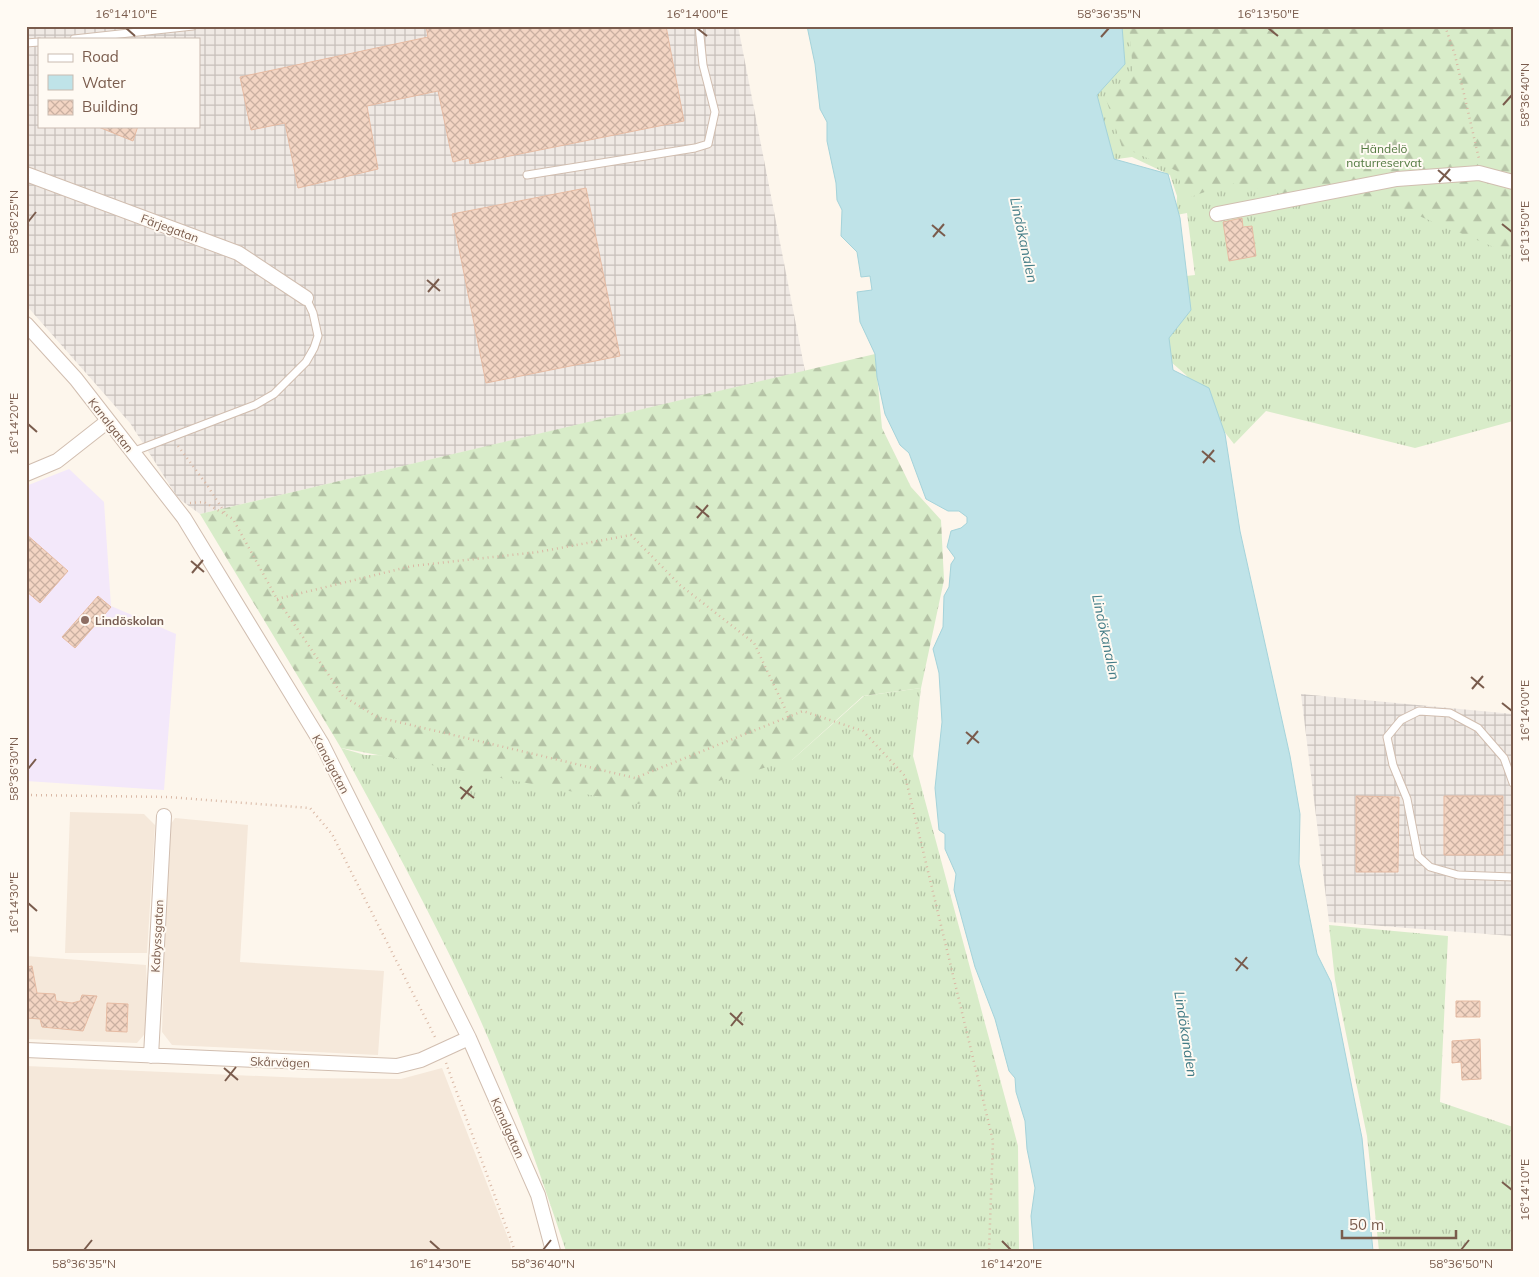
<svg xmlns="http://www.w3.org/2000/svg" width="1539" height="1277" font-family="Mulish,sans-serif">
<defs>
<pattern id="industrial-grid" width="8" height="8" patternUnits="userSpaceOnUse" patternTransform="scale(1.25)"><rect width="8" height="8" fill="#efe9e4"/><path d="M0 4h8M4 0v8" fill="none" stroke="#c7c0bb"/></pattern>
<pattern id="grass-tufts" width="24" height="20" patternUnits="userSpaceOnUse" patternTransform="scale(1.25)"><rect width="24" height="20" fill="#d8ecc9"/><path d="M3 7l-1-3M5 7V3M7 7l1-3M15 17l-1-3M17 17v-4M19 17l1-3" fill="none" stroke="#b4c2a5"/></pattern>
<pattern id="forest-firs" width="22" height="20" patternUnits="userSpaceOnUse" patternTransform="scale(1.25)"><rect width="22" height="20" fill="#d8ecc9"/><path d="M5 1l3.5 6h-7zM16 11l3.5 6h-7z" fill="#b4c2a5"/></pattern>
<pattern id="building-cross-hatch" width="8" height="8" patternUnits="userSpaceOnUse" patternTransform="scale(1.25)"><rect width="8" height="8" fill="#f3d5c3"/><path d="M0 0l8 8M0 8l8-8" fill="none" stroke="#cab0a1"/></pattern>
</defs>
<rect width="100%" height="100%" fill="#fdf6ec"/>
<path fill="#f5e8da" d="M 70,812 L 144,814 L 155,825 L 147,953 L 65,953 Z
M 175,818 L 248,825 L 240,962 L 384,971 L 378,1055 L 172,1045 L 162,1032 L 168,828 Z
M 26,956 L 146,965 L 149,1029 L 137,1043 L 26,1039 Z
M 26,1066 L 305,1078 L 401,1079 L 442,1068 L 510,1243 L 511,1251 L 26,1251 Z"/>
<path fill="url(#industrial-grid)" fill-rule="evenodd" d="M 26,26 L 738,26 L 805,371 L 200,514 L 178,498 L 130,423 L 26,305 ZM 39,39 L 199,39 L 199,126 L 39,126 Z
M 1301,694 L 1513,714 L 1513,936 L 1329,922 Z"/>
<path fill="#f3e8fa" d="M 69,469 L 104,502 L 111,606 L 176,634 L 164,790 L 26,781 L 26,486 Z"/>
<path fill="url(#grass-tufts)" d="M 1121,26 L 1513,26 L 1513,421 L 1415,448 L 1266,411 L 1234,444 L 1216,421 L 1186,375 L 1163,355 L 1186,276 L 1195,275 L 1187,213 L 1176,215 L 1177,196 L 1170,175 L 1132,157 L 1110,160 L 1095,88 Z
M 921,688 L 913,756 L 1018,1146 L 1019,1251 L 566,1251 C 537,1164 507,1076 468,993 C 429,910 385,829 341,748 L 365,755 L 792,760 L 864,696 Z
M 1329,925 L 1448,936 L 1440,1102 L 1513,1127 L 1513,1251 L 1379,1251 L 1367,1136 L 1335,980 Z"/>
<path fill="url(#forest-firs)" d="M 1129,26 L 1513,26 L 1513,255 L 1383,201 L 1279,193 L 1230,183 L 1185,199 L 1177,171 L 1122,147 L 1105,96 L 1133,72 Z
M 875,354 L 882,428 L 911,487 L 941,520 L 944,580 L 921,688 L 863,696 L 792,760 L 638,804 L 341,748 L 200,514 Z"/>
<path fill="#bfe3e8" stroke="#a5d3da" d="M 807,26 L 1122,26 L 1125,64 L 1097,95 L 1114,159 L 1168,174 L 1180,218 L 1191,310 L 1169,338 L 1173,370 L 1209,388 L 1225,434 L 1240,531 L 1290,756 L 1300,814 L 1299,864 L 1317,954 L 1331,982 L 1362,1138 L 1373,1251 L 1034,1251 L 1031,1216 L 1035,1188 L 1027,1149 L 1025,1121 L 1016,1092 L 1015,1078 L 1009,1071 L 995,1019 L 975,967 L 954,890 L 956,874 L 945,849 L 945,834 L 939,830 L 935,788 L 942,722 L 939,673 L 933,649 L 943,627 L 944,596 L 949,587 L 951,564 L 955,558 L 947,547 L 951,531 L 961,528 L 967,523 L 967,517 L 959,511 L 948,511 L 926,499 L 909,453 L 900,445 L 885,414 L 877,377 L 875,354 L 860,322 L 857,292 L 872,290 L 870,276 L 861,277 L 857,252 L 841,236 L 842,210 L 837,200 L 836,183 L 827,141 L 827,122 L 820,109 L 815,64 Z"/>
<path fill="url(#building-cross-hatch)" stroke="#e6bba3" d="M 426,26 L 666,26 L 684,121 L 470,164 L 469,158 L 453,162 L 438,91 L 367,106 L 378,169 L 298,188 L 285,123 L 251,130 L 240,77 L 428,37 Z
M 96,126 L 138,126 L 133,141 Z
M 586,188 L 620,356 L 486,383 L 452,214 Z
M 1242,218 L 1243,227 L 1252,226 L 1256,256 L 1229,261 L 1223,222 Z
M 26,534 L 68,571 L 40,603 L 26,591 Z
M 98,596 L 111,607 L 75,648 L 62,637 Z
M 1356,796 L 1399,797 L 1398,872 L 1356,872 Z
M 1444,796 L 1503,796 L 1503,855 L 1444,855 Z
M 32,966 L 37,993 L 55,994 L 56,1001 L 72,1003 L 80,1001 L 82,995 L 97,996 L 83,1031 L 42,1027 L 40,1019 L 26,1018 L 26,967 Z
M 1456,1001 L 1480,1001 L 1480,1017 L 1456,1017 Z
M 107,1003 L 128,1004 L 127,1032 L 106,1031 Z
M 1480,1039 L 1481,1079 L 1462,1080 L 1461,1062 L 1452,1063 L 1452,1041 Z"/>
<g fill="none" stroke-linecap="round" stroke-linejoin="round">
<g stroke="#d1beb0" stroke-width="9">
<path id="lane" d="M 74,39 L 193,26
M 26,43 L 39,42
M 527,175 L 695,148 L 708,144 L 715,112 L 703,65 L 699,26
M 132,452 L 255,405 L 274,394 L 306,362 L 314,348 L 318,336 L 313,313 L 306,298
M 1513,783 L 1504,758 L 1478,728 L 1450,713 L 1419,711 L 1401,720 L 1387,737 L 1393,765 L 1407,799 L 1418,856 L 1430,867 L 1458,875 L 1513,877"/>
</g>
<g stroke="#d1beb0" stroke-width="16">
<path id="street" d="M 26,174 L 238,253 L 306,298
M 1217,214 L 1397,179 L 1479,173 L 1513,182
M 26,324 L 76,379 L 184,518 L 322,744 L 469,1038 L 538,1195 L 553,1251
M 26,474 L 57,461 L 108,421
M 26,1050 L 397,1066 L 421,1060 L 469,1038
M 151,1056 L 164,816"/>
</g>
<path stroke="#d9b8a5" stroke-width="2.5" stroke-dasharray="1 4" stroke-linecap="butt" d="M 1445,26 L 1455,55 L 1479,159
M 178,446 L 207,485 L 225,513
M 190,503 L 204,502 L 233,519 L 277,599 L 343,696 L 377,717 L 635,778 L 803,711 L 863,731 L 905,776 L 993,1141 L 989,1251
M 277,599 L 412,566 L 538,552 L 631,535 L 680,585 L 754,643 L 789,717
M 26,795 L 168,797 L 310,808 L 332,834 L 436,1039
M 446,1063 L 515,1251"/>
<use href="#lane" stroke="#fff" stroke-width="7"/>
<use href="#street" stroke="#fff" stroke-width="14"/>
</g>
<path fill="none" stroke="#7a5c4d" stroke-width="2" d="M 126,28 L 135,36M 697,28 L 707,36M 1268,28 L 1278,36M 1101,37 L 1109,28M 1503,105 L 1512,95M 1438,170 L 1451,181M 1439,182 L 1450,169M 28,222 L 36,212M 1502,224 L 1512,232M 932,225 L 945,236M 933,237 L 944,224M 427,280 L 440,291M 428,292 L 439,279M 28,424 L 37,432M 1202,451 L 1215,462M 1203,463 L 1214,450M 696,506 L 709,517M 697,518 L 708,505M 191,561 L 204,572M 192,573 L 203,560M 1471,677 L 1484,688M 1472,689 L 1483,676M 1502,703 L 1512,711M 966,732 L 979,743M 967,744 L 978,731M 28,769 L 36,759M 460,787 L 474,798M 461,799 L 472,786M 28,903 L 37,911M 1235,958 L 1248,969M 1236,971 L 1247,957M 730,1013 L 743,1025M 731,1026 L 742,1012M 224,1068 L 238,1080M 225,1081 L 236,1067M 1502,1182 L 1512,1190M 430,1241 L 440,1250M 1002,1241 L 1011,1250M 84,1250 L 92,1240M 543,1250 L 551,1240M 1461,1250 L 1469,1240"/>
<circle fill="#8d6e63" stroke="#fffaf3" stroke-width="2" cx="85" cy="620" r="5"/>
<g text-anchor="middle" dominant-baseline="central" stroke-width="4" stroke-linejoin="round" paint-order="stroke">
<g font-size="12" fill="#537a41" stroke="#fffaf3">
<text x="1384" y="148">Händelö<tspan x="1384" dy="14">naturreservat</tspan></text>
</g>
<g font-size="12" fill="#7a5c4d" stroke="#fffaf3">
<text transform="translate(170 228) rotate(20)">Färjegatan</text>
<text transform="translate(111 425) rotate(52)">Kanalgatan</text>
<text transform="translate(331 764) rotate(62)">Kanalgatan</text>
<text transform="translate(157 936) rotate(-87)">Kabyssgatan</text>
<text transform="translate(280 1062) rotate(2)">Skårvägen</text>
<text transform="translate(508 1128) rotate(66)">Kanalgatan</text>
</g>
<g font-size="12" font-weight="bold" fill="#785e54" stroke="#fffaf3" text-anchor="start">
<text x="95" y="620">Lindöskolan</text>
</g>
<g font-size="14" font-style="italic" fill="#437c86" stroke="#fffaf3">
<text transform="translate(1024 240) rotate(78)">Lindökanalen</text>
<text transform="translate(1106 637) rotate(78)">Lindökanalen</text>
<text transform="translate(1186 1034) rotate(81)">Lindökanalen</text>
</g>
</g>
<rect width="1539" height="1277" fill="none" stroke="#fffaf3" stroke-width="55"/>
<rect x="38" y="38" width="162" height="90" fill="#fffaf3" stroke="#cabbb1"/>
<rect x="48" y="54" width="25" height="8" fill="#ffffff" stroke="#cabbb1"/>
<text x="82" y="62" font-size="15" fill="#7a5c4d">Road</text>
<rect x="48" y="75" width="25" height="15" fill="#bfe3e8" stroke="#cabbb1"/>
<text x="82" y="88" font-size="15" fill="#7a5c4d">Water</text>
<rect x="48" y="100" width="25" height="15" fill="url(#building-cross-hatch)" stroke="#cabbb1"/>
<text x="82" y="112" font-size="15" fill="#7a5c4d">Building</text>
<path d="M1342 1230v8h114v-8" fill="none" stroke="#7a5c4d" stroke-width="2.5"/>
<text x="1349" y="1230" font-size="15" fill="#7a5c4d" stroke="#fffaf3" stroke-width="4" paint-order="stroke">50 m</text>
<rect x="28" y="28" width="1484" height="1222" fill="none" stroke="#7a5c4d" stroke-width="2"/>
<g font-size="12" text-anchor="middle" fill="#7a5c4d">
<text x="126" y="18">16°14'10"E</text>
<text x="697" y="18">16°14'00"E</text>
<text x="1109" y="18">58°36'35"N</text>
<text x="1268" y="18">16°13'50"E</text>
<text transform="translate(1525 95) rotate(-90)" y="4">58°36'40"N</text>
<text transform="translate(14 222) rotate(-90)" y="4">58°36'25"N</text>
<text transform="translate(1525 232) rotate(-90)" y="4">16°13'50"E</text>
<text transform="translate(14 424) rotate(-90)" y="4">16°14'20"E</text>
<text transform="translate(1525 711) rotate(-90)" y="4">16°14'00"E</text>
<text transform="translate(14 769) rotate(-90)" y="4">58°36'30"N</text>
<text transform="translate(14 903) rotate(-90)" y="4">16°14'30"E</text>
<text transform="translate(1525 1190) rotate(-90)" y="4">16°14'10"E</text>
<text x="84" y="1268">58°36'35"N</text>
<text x="440" y="1268">16°14'30"E</text>
<text x="543" y="1268">58°36'40"N</text>
<text x="1011" y="1268">16°14'20"E</text>
<text x="1461" y="1268">58°36'50"N</text>
</g>
</svg>
